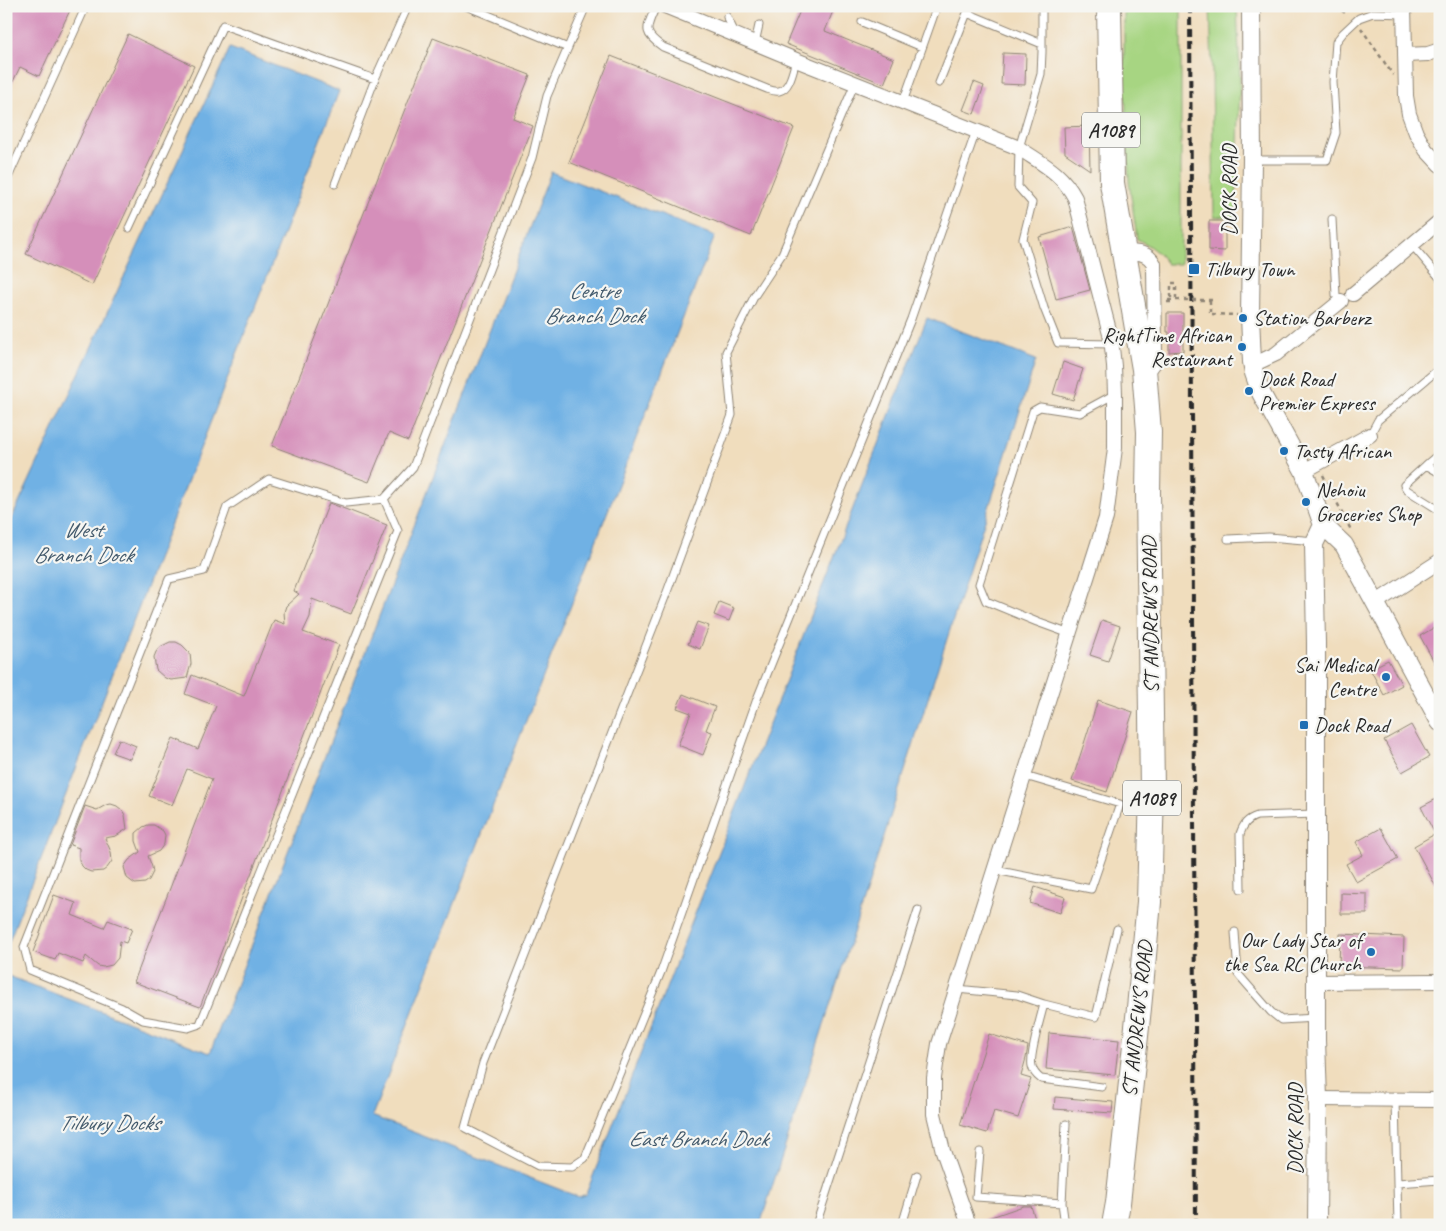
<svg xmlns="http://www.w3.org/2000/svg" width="1446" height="1231" font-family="Caveat,sans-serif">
<rect width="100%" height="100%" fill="#f6f6f2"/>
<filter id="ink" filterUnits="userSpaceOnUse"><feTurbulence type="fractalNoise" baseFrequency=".02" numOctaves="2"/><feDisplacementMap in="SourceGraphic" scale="10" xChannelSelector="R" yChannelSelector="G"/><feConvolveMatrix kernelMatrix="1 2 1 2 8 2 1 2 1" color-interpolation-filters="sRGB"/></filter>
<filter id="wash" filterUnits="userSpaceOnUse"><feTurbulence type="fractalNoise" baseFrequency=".0096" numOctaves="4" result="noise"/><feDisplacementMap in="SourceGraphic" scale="20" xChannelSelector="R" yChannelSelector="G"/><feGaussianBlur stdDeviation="1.12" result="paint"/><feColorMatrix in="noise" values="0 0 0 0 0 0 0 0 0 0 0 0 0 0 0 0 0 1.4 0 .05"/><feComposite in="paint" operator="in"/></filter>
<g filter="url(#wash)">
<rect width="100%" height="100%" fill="#f0ddbd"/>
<path fill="#a7d582" stroke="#698056" d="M 1124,6 L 1181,6 L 1181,264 L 1167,264 C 1159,252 1150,246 1137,239 L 1129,182 L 1124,68 Z
M 1210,6 L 1237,6 L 1240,78 L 1236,217 L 1214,217 L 1212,70 Z"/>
<path fill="#6fb1e4" stroke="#4d6e88" d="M 230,48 L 339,91 L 6,949 L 6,531 Z
M 551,172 L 715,236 L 372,1116 L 579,1197 L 586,1194 L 927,318 L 1036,360 L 760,1225 L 6,1225 L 6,975 L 210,1053 Z"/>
<g id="blocks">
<path fill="#d58fba" d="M 6,6 L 72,6 L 39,76 L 20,67 L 6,96 Z
M 802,6 L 835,6 L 825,31 L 894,59 L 884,84 L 786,44 Z
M 128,34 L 194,66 L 92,285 L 26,254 Z
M 433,38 L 530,75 L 513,118 L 533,126 L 408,441 L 389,433 L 369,482 L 272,446 Z
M 1003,53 L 1026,54 L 1025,85 L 1001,84 Z
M 611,56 L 794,128 L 751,236 L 569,162 Z
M 974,82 L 984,86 L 974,114 L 963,110 Z
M 1089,126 L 1090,170 L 1065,153 L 1064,127 Z
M 1209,221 L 1225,221 L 1225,251 L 1209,250 Z
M 1073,227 L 1090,290 L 1056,299 L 1039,237 Z
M 1167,313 L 1183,313 L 1183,351 L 1169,352 L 1169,332 L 1167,332 Z
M 1063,362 L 1083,369 L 1073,400 L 1053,394 Z
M 329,503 L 387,525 L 351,614 L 312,599 L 310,617 L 303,632 L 339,645 L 200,1007 L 134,982 L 212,779 L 187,769 L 172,805 L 149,796 L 173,738 L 198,749 L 216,706 L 185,694 L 192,675 L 244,696 L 274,620 L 285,624 L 284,612 L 286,606 L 299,594 L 294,591 Z
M 719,602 L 734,608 L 729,621 L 714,615 Z
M 1102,620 L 1120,626 L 1108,661 L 1090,655 Z
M 697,622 L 709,626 L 700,649 L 688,644 Z
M 1440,624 L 1440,673 L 1420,636 Z
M 170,642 L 176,642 L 182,645 L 190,653 L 191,664 L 187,678 L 171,680 L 165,678 L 156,670 L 154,657 L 156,652 L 160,647 Z
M 1388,660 L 1402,685 L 1384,695 L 1370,669 Z
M 683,694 L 715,707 L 706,730 L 712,732 L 703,755 L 678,745 L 691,713 L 677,708 Z
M 1098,700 L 1133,712 L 1107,792 L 1072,781 Z
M 1411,725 L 1429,757 L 1402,772 L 1384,740 Z
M 119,739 L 136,746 L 130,759 L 113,753 Z
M 1440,797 L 1440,894 L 1414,846 L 1435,834 L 1421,807 Z
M 111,804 L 117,806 L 122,810 L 125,815 L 127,829 L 116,836 L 105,838 L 111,852 L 112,861 L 107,868 L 103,871 L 91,872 L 86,870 L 82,866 L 79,860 L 79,848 L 70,845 L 85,806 L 97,810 L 106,805 Z
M 148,825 L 154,825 L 163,831 L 165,835 L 164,844 L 159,851 L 148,856 L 152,867 L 153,872 L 149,880 L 145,883 L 135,884 L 127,878 L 124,867 L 129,860 L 140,852 L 136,841 L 136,833 L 143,827 Z
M 1381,828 L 1398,859 L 1356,882 L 1346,864 L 1363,855 L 1356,842 Z
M 1035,887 L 1065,897 L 1060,913 L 1030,903 Z
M 1341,893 L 1367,894 L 1367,914 L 1341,914 Z
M 54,895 L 76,903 L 72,915 L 104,928 L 108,920 L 132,929 L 126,943 L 120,941 L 118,958 L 112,965 L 103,967 L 98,966 L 86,956 L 83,963 L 58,953 L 55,960 L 33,952 Z
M 1340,934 L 1404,937 L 1403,968 L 1339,966 Z
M 1049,1033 L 1119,1040 L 1115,1075 L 1046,1069 Z
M 989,1034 L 1028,1046 L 1026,1058 L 1021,1076 L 1031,1079 L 1018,1118 L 994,1111 L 987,1133 L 960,1125 Z
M 1055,1097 L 1113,1102 L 1112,1113 L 1054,1109 Z
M 1023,1206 L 1031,1206 L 1037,1225 L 978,1225 L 977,1222 Z"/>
</g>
</g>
<g filter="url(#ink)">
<use href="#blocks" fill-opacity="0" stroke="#8e8474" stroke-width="1"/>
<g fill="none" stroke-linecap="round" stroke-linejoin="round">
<g stroke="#8e8474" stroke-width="9">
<path id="service" d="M 466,6 L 568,48
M 656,6 C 647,28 641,32 663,47 L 767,89 C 770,90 775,92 779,91 C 790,89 793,70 796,60
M 1042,6 L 1042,52 L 1041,74 L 1019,148 L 1018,187 L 1032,203 L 1023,239 L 1044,308 L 1058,343 L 1111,344
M 727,17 L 735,33
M 862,22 L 922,47
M 755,43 L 759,25
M 855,83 L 782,254 L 755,295 L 726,352 L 732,415 L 667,592 L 483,1063 L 465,1128 L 538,1166 L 572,1167 L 585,1158 L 661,972 L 757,699 L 911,319 L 976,131
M 939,83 L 967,13 L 1042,44
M 903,102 L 937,6
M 1254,160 L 1327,160 L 1336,133 L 1333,82 L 1336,42 L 1343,33 L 1359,18 L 1373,13 L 1404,14
M 6,182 L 86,6
M 335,184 L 375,79
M 1332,219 L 1336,295 L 1341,301
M 129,228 L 223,25 L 375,79 L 408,6
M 1412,245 L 1440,278
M 1370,435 L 1378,420 L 1440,368
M 1426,465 L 1440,453
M 384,499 L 398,531 L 200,1024 L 188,1028 L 143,1020 L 122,1008 L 30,970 L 24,947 L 169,579 L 204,571 L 227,507 L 269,479 L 346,503 L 384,499 L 413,467 L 532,158 L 547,96 L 586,6
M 1439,510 L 1407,490 L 1404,485 L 1426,465 L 1440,473
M 1228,539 L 1269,537 L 1315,541
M 1070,634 L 1037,622 L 986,601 L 979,584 L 1033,411 L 1040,407 L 1080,413 L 1115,394
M 995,870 L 1091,889 L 1120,804 L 1025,776
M 1241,889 L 1240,834 C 1243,825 1247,819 1257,816 L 1315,814
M 1235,932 L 1238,974 L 1271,1012 L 1281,1020 L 1316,1018
M 957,989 L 1017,995 L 1044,1004 C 1041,1016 1029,1056 1032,1066 C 1033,1072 1037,1076 1041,1079 L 1102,1087
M 1044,1004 L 1096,1017 L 1117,929
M 1395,1100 L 1398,1225
M 980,1152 L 976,1197 L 1062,1203
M 1397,1183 L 1440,1180
M 816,1225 L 918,910
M 902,1225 L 917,1175
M 1065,1225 L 1062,1203 L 1066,1124"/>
</g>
<g stroke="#8e8474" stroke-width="16">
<path id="minor" d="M 665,6 L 796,60 L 1019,148 C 1042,164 1061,172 1075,198 L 1111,338 L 1114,366 L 1115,394 L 1115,448 L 1106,518 L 939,1044 L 934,1078 L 934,1114 L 943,1151 L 969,1225
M 1404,6 L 1406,96 L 1409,114 L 1416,133 L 1426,150 L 1440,165
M 1405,55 L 1428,54 L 1440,50
M 1124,252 C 1136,252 1148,252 1154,264 L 1155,354 L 1154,363 L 1151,367 L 1144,369
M 1353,294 L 1440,221
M 1252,362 L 1261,361 L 1276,354 L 1341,301
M 1304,471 L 1370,435
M 1375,603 L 1440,561
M 1316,982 L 1440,981
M 1318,1099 L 1440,1100"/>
</g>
<g stroke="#8e8474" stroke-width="20">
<path id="tertiary" d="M 1251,6 L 1252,160 L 1250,316 L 1252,362 L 1254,373 L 1261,393 L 1304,471 L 1323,525 L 1344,545 L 1440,722
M 1317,1225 L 1318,1099 L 1316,1040 L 1316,643 L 1314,544 L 1323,525"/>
</g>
<g stroke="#8e8474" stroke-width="26">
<path id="trunk" d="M 1109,6 L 1112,183 L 1144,369 L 1149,432 L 1148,492 L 1152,789 L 1149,902 L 1139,1008 L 1118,1203 L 1114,1225"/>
</g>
<path stroke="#8e8474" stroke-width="2.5" stroke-dasharray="4 4" stroke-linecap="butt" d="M 1335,6 L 1348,15
M 1361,28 L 1393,75
M 1210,300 L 1210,314 L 1237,315
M 1167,302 L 1171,302 L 1171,283 L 1176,283 L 1176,300
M 1323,475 L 1351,530"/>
<use href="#service" stroke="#fff" stroke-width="7"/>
<use href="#minor" stroke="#fff" stroke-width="14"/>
<use href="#tertiary" stroke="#fff" stroke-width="18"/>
<use href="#trunk" stroke="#fff" stroke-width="24"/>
<path stroke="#2b2b2b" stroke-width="4" stroke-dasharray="8 4" stroke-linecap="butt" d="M 1190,6 L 1196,1225"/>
<path stroke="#8e8474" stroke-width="2.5" stroke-dasharray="4 4" stroke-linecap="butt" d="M 1168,300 L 1216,300"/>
</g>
</g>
<g fill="#1f6fb2" stroke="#f6f6f2" stroke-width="2">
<rect x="1188" y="263" width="12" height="12" rx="2.5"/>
<circle cx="1243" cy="318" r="5"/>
<circle cx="1242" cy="347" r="5"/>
<circle cx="1249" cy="391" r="5"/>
<circle cx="1284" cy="451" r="5"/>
<circle cx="1306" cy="502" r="5"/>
<circle cx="1386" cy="677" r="5"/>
<rect x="1299" y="720" width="10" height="10" rx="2.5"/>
<circle cx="1371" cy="952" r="5"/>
</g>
<g text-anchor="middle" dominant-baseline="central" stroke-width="4.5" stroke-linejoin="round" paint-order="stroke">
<g fill="#f6f6f2" stroke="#686867" stroke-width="1">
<rect x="1082" y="112.5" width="58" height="35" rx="4"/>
<rect x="1123" y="780.5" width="58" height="35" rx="4"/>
</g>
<g font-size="20" font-weight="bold" fill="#2b2b2b">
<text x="1111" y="130">A1089</text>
<text x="1152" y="798">A1089</text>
</g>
<g font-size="21" fill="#2b2b2b" stroke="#f6f6f2">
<text transform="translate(1229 190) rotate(-90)">DOCK ROAD</text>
<text transform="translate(1150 615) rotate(-91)">ST ANDREW'S ROAD</text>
<text transform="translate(1137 1019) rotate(-84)">ST ANDREW'S ROAD</text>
<text transform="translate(1295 1129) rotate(-90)">DOCK ROAD</text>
</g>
<g font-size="21" fill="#2b2b2b" stroke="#f6f6f2" text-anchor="start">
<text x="1205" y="269">Tilbury Town</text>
<text x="1253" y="318">Station Barberz</text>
<text x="1232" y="335" text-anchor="end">RightTime African<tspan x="1232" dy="24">Restaurant</tspan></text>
<text x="1259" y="379">Dock Road<tspan x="1259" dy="24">Premier Express</tspan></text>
<text x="1294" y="451">Tasty African</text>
<text x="1316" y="490">Nehoiu<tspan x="1316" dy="24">Groceries Shop</tspan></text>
<text x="1376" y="665" text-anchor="end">Sai Medical<tspan x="1376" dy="24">Centre</tspan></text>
<text x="1314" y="725">Dock Road</text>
<text x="1361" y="940" text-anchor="end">Our Lady Star of<tspan x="1361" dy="24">the Sea RC Church</tspan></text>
</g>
<g font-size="22" font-style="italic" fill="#435a6c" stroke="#f6f6f2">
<text x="594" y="291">Centre<tspan x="594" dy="25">Branch Dock</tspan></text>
<text x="83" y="530">West<tspan x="83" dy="25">Branch Dock</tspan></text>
<text x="109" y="1123">Tilbury Docks</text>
<text x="698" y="1139">East Branch Dock</text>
</g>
</g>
<rect width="1446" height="1231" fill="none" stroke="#f6f6f2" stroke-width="25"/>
</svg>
